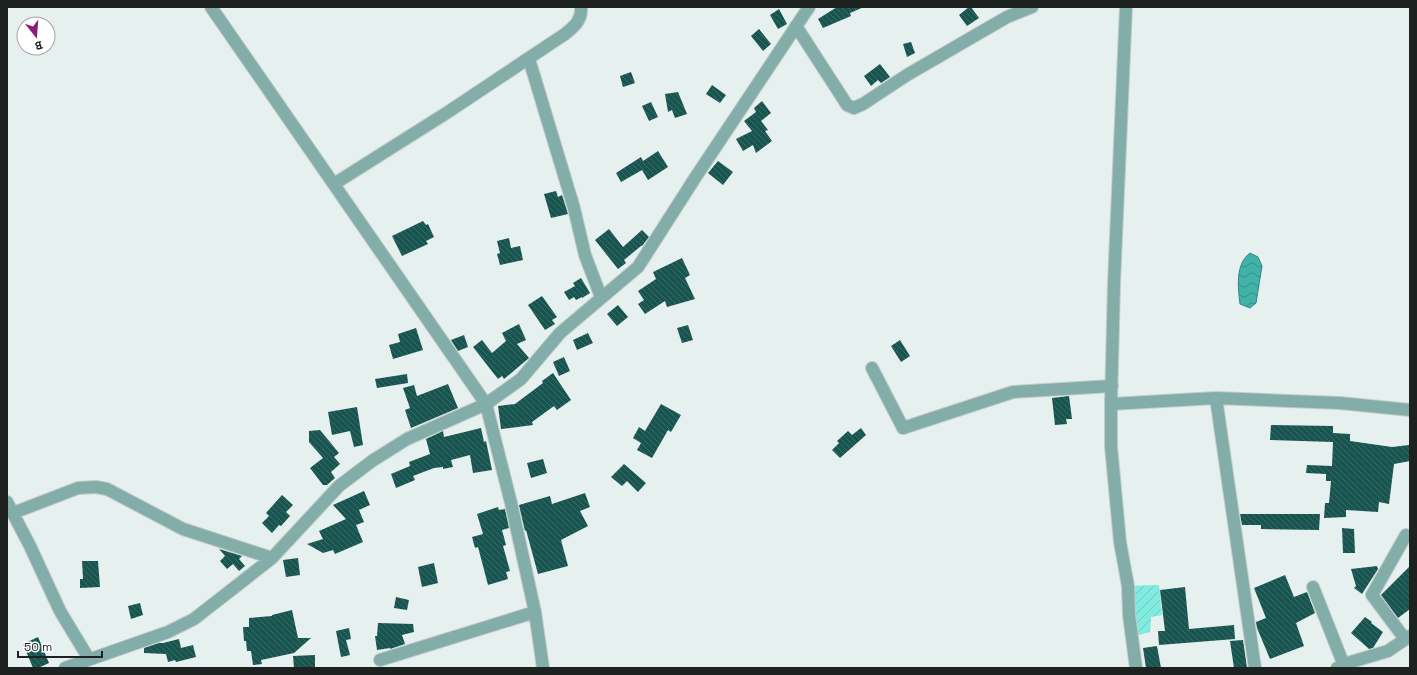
<svg xmlns="http://www.w3.org/2000/svg" width="1417" height="675" font-family="'Space Grotesk',sans-serif">
<defs>
<pattern id="garden-furrows" width="10" height="10" patternUnits="userSpaceOnUse"><rect width="10" height="10" fill="#81ebe1"/><path d="M-1 1l2-2M0 10L10 0M9 11l2-2" fill="none" stroke="#6fc9c1"/></pattern>
<pattern id="water-waves" width="16" height="10" patternUnits="userSpaceOnUse"><rect width="16" height="10" fill="#40b2a9"/><path d="M0 5q4-4 8 0t8 0" fill="none" stroke="#359089"/></pattern>
<pattern id="building-back-hatch" width="6" height="6" patternUnits="userSpaceOnUse"><rect width="6" height="6" fill="#185550"/><path d="M-1 5l2 2M0 0l6 6M5-1l2 2" fill="none" stroke="#396a66"/></pattern>
</defs>
<rect width="100%" height="100%" fill="#e6f0ee"/>
<path fill="url(#garden-furrows)" d="M 1159,585 L 1162,615 L 1151,617 L 1150,632 L 1132,637 L 1128,586 Z"/>
<path fill="url(#water-waves)" stroke="#368680" d="M 1250,253 L 1258,257 L 1262,266 L 1256,303 L 1250,308 L 1240,304 C 1238,288 1235,264 1250,253 Z"/>
<path fill="url(#building-back-hatch)" d="M 837,7 L 864,7 L 850,13 L 851,16 L 823,28 L 818,19 Z
M 969,7 L 971,7 L 979,18 L 967,26 L 959,15 Z
M 779,9 L 787,24 L 778,29 L 770,15 Z
M 759,29 L 771,44 L 763,51 L 751,36 Z
M 911,42 L 915,53 L 907,57 L 903,44 Z
M 880,64 L 890,77 L 881,83 L 878,80 L 871,86 L 864,76 Z
M 631,72 L 635,83 L 623,87 L 620,76 Z
M 712,85 L 726,95 L 720,103 L 706,94 Z
M 678,92 L 687,114 L 675,118 L 672,110 L 668,112 L 665,94 Z
M 762,101 L 771,113 L 761,121 L 768,130 L 765,131 L 772,141 L 756,153 L 753,145 L 743,151 L 736,139 L 752,131 L 744,121 L 756,112 L 754,108 Z
M 651,102 L 658,117 L 649,121 L 642,106 Z
M 658,151 L 668,167 L 648,180 L 642,170 L 621,182 L 616,173 L 641,157 L 643,161 Z
M 718,161 L 733,172 L 723,185 L 708,173 Z
M 556,191 L 558,197 L 562,195 L 568,214 L 551,218 L 544,194 Z
M 423,221 L 426,225 L 428,224 L 434,237 L 426,241 L 428,244 L 402,256 L 392,236 Z
M 609,229 L 623,247 L 642,230 L 649,237 L 642,246 L 641,246 L 624,260 L 626,263 L 618,269 L 595,240 Z
M 509,238 L 511,248 L 520,246 L 523,260 L 500,265 L 497,254 L 500,253 L 497,241 Z
M 682,258 L 690,275 L 685,278 L 695,299 L 667,307 L 665,301 L 645,314 L 638,304 L 644,300 L 638,291 L 656,279 L 653,272 Z
M 581,278 L 590,293 L 582,298 L 582,297 L 576,300 L 574,297 L 569,300 L 564,292 L 575,286 L 573,283 Z
M 542,296 L 557,317 L 552,320 L 555,324 L 545,330 L 528,305 Z
M 618,305 L 628,317 L 617,326 L 607,314 Z
M 519,324 L 526,340 L 517,344 L 529,358 L 504,379 L 502,376 L 498,379 L 473,347 L 482,340 L 492,353 L 506,341 L 502,333 Z
M 688,325 L 693,340 L 682,343 L 677,328 Z
M 416,328 L 423,350 L 393,359 L 389,345 L 400,342 L 398,334 Z
M 588,333 L 593,343 L 577,350 L 573,340 Z
M 464,335 L 468,347 L 458,351 L 451,340 Z
M 900,340 L 910,356 L 901,362 L 891,346 Z
M 564,357 L 570,371 L 559,376 L 553,362 Z
M 553,373 L 571,400 L 557,410 L 554,406 L 532,422 L 533,425 L 501,429 L 498,406 L 515,404 L 543,383 L 542,381 Z
M 407,374 L 408,383 L 377,388 L 375,379 Z
M 448,384 L 458,408 L 411,428 L 405,410 L 410,408 L 403,388 L 414,385 L 417,396 Z
M 1069,396 L 1072,419 L 1066,419 L 1067,424 L 1055,425 L 1052,398 Z
M 661,404 L 681,415 L 671,432 L 668,430 L 652,458 L 637,450 L 641,443 L 633,438 L 639,427 L 645,431 Z
M 357,407 L 363,445 L 354,447 L 350,431 L 332,435 L 328,412 Z
M 1271,425 L 1333,426 L 1333,433 L 1350,434 L 1350,441 L 1392,447 L 1409,445 L 1410,461 L 1394,464 L 1389,504 L 1379,502 L 1378,512 L 1346,510 L 1346,517 L 1324,518 L 1325,503 L 1329,503 L 1331,481 L 1326,481 L 1326,474 L 1306,473 L 1307,465 L 1332,466 L 1333,442 L 1270,440 Z
M 481,428 L 484,442 L 486,441 L 492,470 L 473,473 L 470,455 L 451,460 L 453,467 L 443,469 L 443,467 L 434,468 L 413,476 L 415,480 L 396,488 L 391,474 L 410,466 L 409,462 L 430,454 L 426,439 L 443,431 L 444,437 Z
M 861,428 L 866,435 L 840,458 L 832,450 L 839,443 L 837,441 L 848,431 L 852,435 Z
M 320,430 L 339,453 L 334,457 L 340,464 L 331,472 L 335,478 L 327,485 L 323,485 L 310,468 L 323,458 L 309,442 L 309,431 Z
M 543,459 L 547,473 L 531,478 L 527,463 Z
M 624,464 L 646,483 L 638,492 L 627,481 L 622,486 L 611,477 Z
M 364,491 L 370,505 L 359,510 L 364,522 L 356,525 L 363,542 L 335,554 L 333,550 L 323,553 L 307,544 L 323,539 L 319,531 L 346,519 L 333,505 Z
M 585,493 L 590,507 L 580,511 L 588,526 L 561,540 L 568,566 L 538,574 L 526,530 L 525,531 L 519,505 L 550,496 L 552,504 Z
M 282,495 L 293,505 L 286,512 L 290,516 L 281,526 L 279,525 L 272,533 L 262,523 L 269,516 L 266,513 Z
M 498,507 L 499,510 L 505,509 L 509,528 L 502,530 L 506,545 L 503,546 L 510,571 L 506,572 L 508,579 L 488,585 L 478,547 L 475,548 L 472,537 L 483,534 L 477,514 Z
M 1240,514 L 1320,514 L 1319,530 L 1261,529 L 1261,525 L 1242,525 Z
M 1342,528 L 1354,529 L 1355,553 L 1343,553 Z
M 219,549 L 242,556 L 239,559 L 245,566 L 239,571 L 233,564 L 227,569 L 220,561 L 225,556 Z
M 298,558 L 300,575 L 286,577 L 283,560 Z
M 82,561 L 98,561 L 100,587 L 80,588 L 80,579 L 83,579 Z
M 434,563 L 438,583 L 422,587 L 418,567 Z
M 1377,566 L 1378,569 L 1362,594 L 1354,588 L 1356,586 L 1351,569 Z
M 1410,566 L 1410,609 L 1398,618 L 1381,595 Z
M 1285,575 L 1294,597 L 1307,592 L 1315,613 L 1296,623 L 1304,646 L 1270,659 L 1257,628 L 1256,622 L 1266,618 L 1254,588 Z
M 1185,587 L 1189,629 L 1234,625 L 1235,639 L 1159,645 L 1158,631 L 1165,631 L 1160,590 Z
M 396,597 L 409,600 L 407,610 L 394,608 Z
M 140,603 L 143,615 L 131,619 L 128,606 Z
M 292,610 L 298,638 L 311,638 L 294,653 L 261,660 L 262,664 L 253,665 L 251,651 L 247,651 L 246,641 L 244,641 L 243,627 L 249,627 L 249,618 L 272,616 L 272,615 Z
M 1365,617 L 1372,622 L 1371,623 L 1383,632 L 1373,648 L 1369,649 L 1351,633 Z
M 378,623 L 413,624 L 414,632 L 402,635 L 405,644 L 390,649 L 390,648 L 377,650 L 375,636 L 377,636 Z
M 349,628 L 351,639 L 346,640 L 350,655 L 341,657 L 336,631 Z
M 38,637 L 49,663 L 38,668 L 33,668 L 23,644 Z
M 179,639 L 181,648 L 193,645 L 196,657 L 176,662 L 175,660 L 168,662 L 166,654 L 144,653 L 144,648 L 159,643 L 163,643 Z
M 1243,640 L 1247,668 L 1234,668 L 1230,641 Z
M 1157,646 L 1161,668 L 1146,668 L 1143,648 Z
M 315,655 L 315,668 L 294,668 L 293,656 Z"/>
<g fill="none" stroke-linecap="round" stroke-linejoin="round">
<g stroke="#c2cbc9" stroke-width="14">
<path id="street" d="M 211,7 L 486,404 L 511,503 L 535,612 L 543,668
M 1126,7 L 1114,283 L 1111,404 L 1216,398 L 1340,403 L 1410,410
M 796,26 L 840,94 L 847,105 L 854,108 L 863,104 L 907,75 L 1007,17 L 1032,7
M 529,59 L 574,208 L 585,255 L 601,297
M 334,184 L 448,112 L 565,34 C 574,27 582,20 581,7
M 872,368 L 903,428 L 1013,392 L 1112,386
M 1216,398 L 1255,668
M 1111,404 L 1111,446 L 1120,542 L 1128,586 L 1129,615 L 1136,668
M 7,502 L 30,546 L 60,611 L 89,659
M 13,513 L 78,488 L 96,487 L 107,489 L 183,529 L 272,558
M 1313,587 L 1345,668
M 1405,639 L 1372,595 L 1406,535
M 380,660 L 535,612
M 65,668 L 168,632 L 194,619 L 272,558 L 339,486 L 372,461 L 407,439 L 486,404 L 521,379 L 560,333 L 638,267 L 695,178 L 809,7
M 1337,668 L 1344,664 L 1388,651 L 1410,636"/>
</g>
<use href="#street" stroke="#82ada8" stroke-width="12"/>
</g>
<rect width="1417" height="675" fill="none" stroke="#1d2120" stroke-width="16"/>
<g transform="translate(36 36) rotate(163)"><circle r="19" fill="#ffffff" stroke="#a5a6a6"/>
<path d="M0-3L7 15L0 10L-7 15Z" fill="#8f1a7a"/>
<text y="-6" font-size="11" font-weight="bold" text-anchor="middle" fill="#1d2120">B</text>
</g>
<path d="M18 651v6h84v-6" fill="none" stroke="#1d2120" stroke-width="2"/>
<text x="24" y="651" font-size="12" fill="#1d2120" stroke="#ffffff" stroke-width="3" paint-order="stroke">50 m</text>
</svg>
